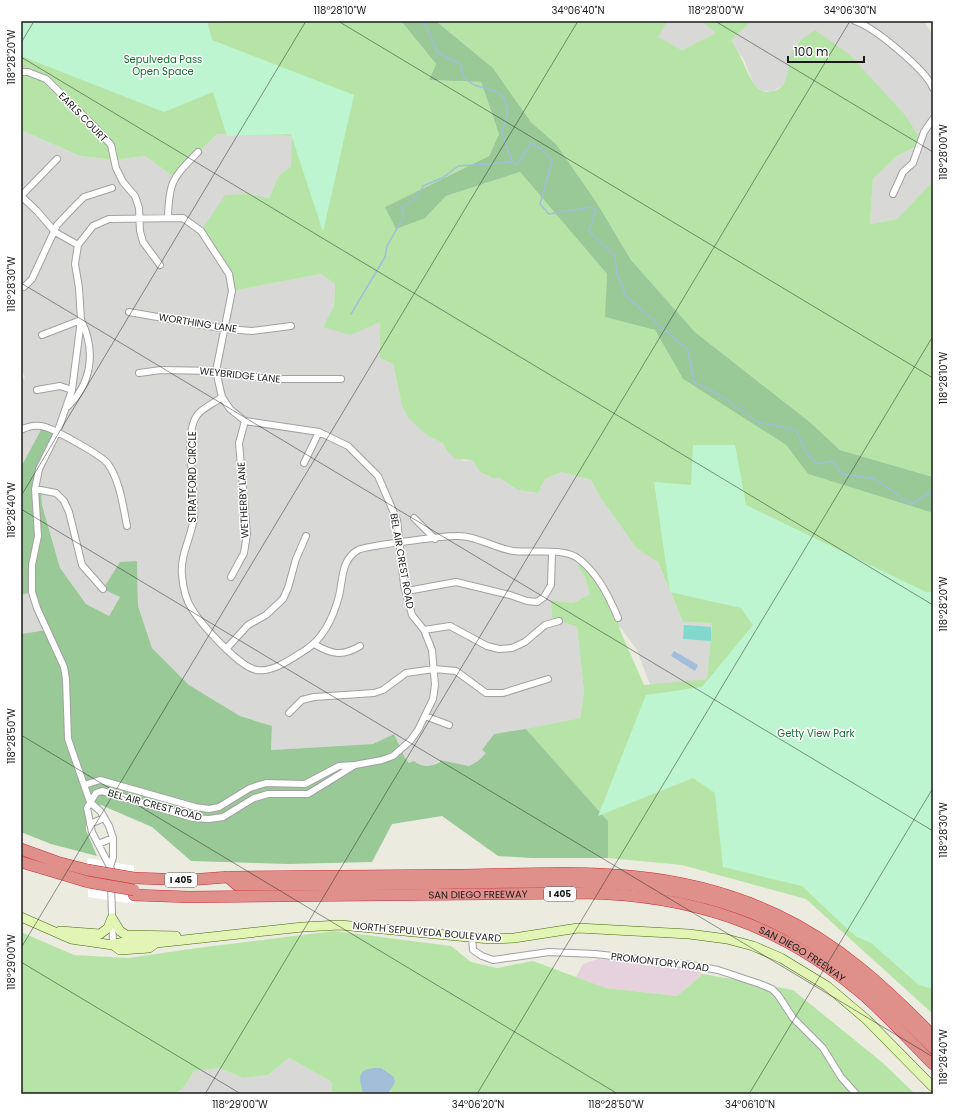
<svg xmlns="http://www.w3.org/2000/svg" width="954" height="1115" font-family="Poppins,sans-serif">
<rect width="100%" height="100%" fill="#ecebe0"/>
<path fill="#d8d8d7" d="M 668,21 L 702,21 L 717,33 L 682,50 L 657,37 Z
M 752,21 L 921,21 L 926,24 L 933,35 L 933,181 L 897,219 L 870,224 L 873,179 L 897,156 L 923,143 L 799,41 L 793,49 L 788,78 L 782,86 L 772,92 L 761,91 L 754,85 L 744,60 L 731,40 Z
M 21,130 L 80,156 L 114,160 L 145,156 L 174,177 L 217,134 L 293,136 L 291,166 L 279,175 L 269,198 L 249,194 L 229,274 L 232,291 L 321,274 L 335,284 L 334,306 L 350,334 L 380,321 L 380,358 L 393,364 L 402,406 L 428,436 L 443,443 L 447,451 L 464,461 L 472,460 L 480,472 L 491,478 L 499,478 L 518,490 L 538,493 L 545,479 L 562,472 L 591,480 L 600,497 L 637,549 L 658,562 L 683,622 L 712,623 L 707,679 L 650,685 L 637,650 L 621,628 L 619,628 L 618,618 L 583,563 L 577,566 L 584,575 L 590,594 L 573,603 L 551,600 L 559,621 L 577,627 L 584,692 L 580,718 L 518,731 L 494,734 L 483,750 L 486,753 L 478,761 L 469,766 L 440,761 L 429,767 L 420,766 L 414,762 L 409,763 L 405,758 L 394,734 L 373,744 L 271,750 L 272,726 L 240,716 L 189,685 L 152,648 L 138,606 L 137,561 L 104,589 L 120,597 L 109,616 L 86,604 L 60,568 L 42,505 L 41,491 L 35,489 L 43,426 L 21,467 L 21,379 L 25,379 L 21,366 Z
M 32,592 L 47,630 L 21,634 L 21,595 Z
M 289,1058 L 332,1082 L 332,1094 L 175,1094 L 184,1087 L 194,1071 L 219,1068 L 243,1078 L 268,1075 Z"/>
<path fill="#e5d2dc" d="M 598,959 L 696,970 L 703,974 L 677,996 L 606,988 L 576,977 L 583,964 Z"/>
<path fill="#b6e4a7" d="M 21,21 L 401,21 L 436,64 L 429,80 L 481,82 L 499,134 L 489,156 L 385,207 L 425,218 L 446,196 L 520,172 L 607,274 L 606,317 L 655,330 L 683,379 L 786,445 L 808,474 L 933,513 L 933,1014 L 806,899 L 682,865 L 608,858 L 608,821 L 526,729 L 580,718 L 584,692 L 577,627 L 559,621 L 553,623 L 551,600 L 573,603 L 590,594 L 584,575 L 577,566 L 583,563 L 592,572 L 618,618 L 619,628 L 644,685 L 707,679 L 712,623 L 683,622 L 658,562 L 637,549 L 600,497 L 591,480 L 562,472 L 545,479 L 538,493 L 518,490 L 499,478 L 492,478 L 480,472 L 472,460 L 456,459 L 447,451 L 443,443 L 428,436 L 409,419 L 402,406 L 393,364 L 380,358 L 380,322 L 350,335 L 323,327 L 334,306 L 335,284 L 321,274 L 232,291 L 229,274 L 201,231 L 225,195 L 249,194 L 269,198 L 279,175 L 291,166 L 292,136 L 217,134 L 174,177 L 145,156 L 114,160 L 80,156 L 21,130 Z
M 436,21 L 668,21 L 658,37 L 682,50 L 716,33 L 702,21 L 752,21 L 731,40 C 741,54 745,70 754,84 C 757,89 763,93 769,92 C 793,90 785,63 794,48 C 799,40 807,35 815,30 L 850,55 L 905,115 L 923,143 L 897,156 L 873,179 L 870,224 L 897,219 L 933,181 L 933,477 L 840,450 L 811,423 L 695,332 L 631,260 L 597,203 L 556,144 L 531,122 L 493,68 Z
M 334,931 L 451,946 L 471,962 L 497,968 L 533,961 L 606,988 L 677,996 L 703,974 L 793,990 L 883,1063 L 915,1094 L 388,1094 L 391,1091 L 360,1077 L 363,1094 L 332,1094 L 332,1082 L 289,1058 L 268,1075 L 243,1078 L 219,1068 L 194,1071 L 184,1087 L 175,1094 L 21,1094 L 21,932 L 74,955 L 128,958 L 197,948 Z"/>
<path fill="#99c997" d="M 401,21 L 436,21 L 493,68 L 531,122 L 556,144 L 597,203 L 631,260 L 695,332 L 811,423 L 840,450 L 933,477 L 933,513 L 808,474 L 786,445 L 683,379 L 655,330 L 605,317 L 607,274 L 520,172 L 446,196 L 425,218 L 396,229 L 385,207 L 489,156 L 499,134 L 481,82 L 429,80 L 436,64 Z
M 43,426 L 57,433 L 39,469 L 35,489 L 41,490 L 42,505 L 60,568 L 86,604 L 109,616 L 120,597 L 103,589 L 120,562 L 137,561 L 138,606 L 152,648 L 189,685 L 240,716 L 272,726 L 271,750 L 373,744 L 394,734 L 405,758 L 409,763 L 414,761 C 423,768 430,767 440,762 L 440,760 L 469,766 L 478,761 L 486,753 L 482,750 L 494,734 L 526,729 L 608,821 L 608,858 L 532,858 L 498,856 L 442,816 L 392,824 L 372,862 L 288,864 L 191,861 L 152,827 L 101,805 L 86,811 L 86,830 L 97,856 L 51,844 L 21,832 L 21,634 L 47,630 L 32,592 L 21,595 L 21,467 Z"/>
<path fill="#bdf5d0" d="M 21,21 L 207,21 L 212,40 L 354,95 L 323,232 L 291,134 L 227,136 L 213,92 L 164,112 L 21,56 Z
M 693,445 L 735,445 L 746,505 L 926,592 L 933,592 L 933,989 L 919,985 L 871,943 L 855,936 L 802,886 L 723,867 L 715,793 L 693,778 L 598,816 L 646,695 L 702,687 L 753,625 L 741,608 L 670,592 L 654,482 L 691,485 Z"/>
<path fill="#81d8cc" d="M 684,625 L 711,627 L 711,641 L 683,639 Z"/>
<path fill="#a2bed8" d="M 674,651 L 698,665 L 695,671 L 671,656 Z
M 374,1068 L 381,1068 L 394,1077 L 395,1082 L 388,1094 L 363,1094 C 360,1080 355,1070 374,1068 Z"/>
<path fill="#fff" d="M 87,858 L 134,866 L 134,904 L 88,897 Z"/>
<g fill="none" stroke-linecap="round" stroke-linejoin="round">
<path stroke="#a2bed8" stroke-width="1.5" d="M 420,21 L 426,26 L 437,52 L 460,64 L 464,78 L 474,85 L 498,92 L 505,100 L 508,111 L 502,133 L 512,162 L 517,165 L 531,143 L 541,149 L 552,161 L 540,204 L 549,214 L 591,207 L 596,210 L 589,231 L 615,256 L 617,275 L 627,297 L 688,350 L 694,382 L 720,395 L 758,422 L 796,430 L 807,454 L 818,464 L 833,461 L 842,474 L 875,479 L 911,504 L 933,491
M 351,314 L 385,257 L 387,246 L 404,216 L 402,207 L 417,197 L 423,186 L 444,177 L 458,166 L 512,162"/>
<g stroke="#a1a1a1" stroke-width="8">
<path id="minor" d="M 855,21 C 874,27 926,70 933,88
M 21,72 L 28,72 L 46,79 L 93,125 L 111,145 L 116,168 L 123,182 L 135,196 L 139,208 L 140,231 L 143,242 L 160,265
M 893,194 L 903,172 L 913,163 L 924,132 L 933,119
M 21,196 L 37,211 L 55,232 L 78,245
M 21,196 L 57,159
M 168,218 C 169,180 173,178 198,152
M 24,287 L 32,279 L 57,225 L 73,208 L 84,197 L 112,188
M 129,312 L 226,329 L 252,331 L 291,326
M 42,335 L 81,320 C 96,350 92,383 68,406
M 139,373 L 161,370 L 216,371 L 268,379 L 341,379
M 37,390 L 60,386 L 72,390
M 222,397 C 214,403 205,407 199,413 C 181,431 197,493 194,518 C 191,538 180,555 182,575 C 183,587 185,599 192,609 C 201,624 240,668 257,670 C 273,673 294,657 307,649 C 324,637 334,615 339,596 C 343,579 341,560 358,550 C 365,546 444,536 456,536 C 475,535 494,548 513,551 C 531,553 561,548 576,557 C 596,570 609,596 618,618
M 21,430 C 28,426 33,425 41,426 C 51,427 103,456 108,464 C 120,481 123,506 127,526
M 304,463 L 319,432
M 35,489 L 56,493 L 64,501 L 69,512 L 82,565 L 103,589
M 414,518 L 435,539
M 231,577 L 244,553 L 247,534 L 239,443 L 245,421
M 407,591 L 456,582 L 510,595 L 527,601 L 537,602 L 544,597 L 551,585 L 552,553
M 424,630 L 450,626 L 487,646 L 499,649 L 512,648 L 525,642 L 545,625 L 559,621
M 314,644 C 331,654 342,657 360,646
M 227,648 L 248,625 L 266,615 L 283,599 L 288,588 L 296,559 L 306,536
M 289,713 L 302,700 L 314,697 L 374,693 L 383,690 L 406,673 L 434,669 L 456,671 L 486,693 L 503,693 L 548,679
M 425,716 L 449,725
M 84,785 L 100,780 L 195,807 L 209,809 L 219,807 L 250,788 L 266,783 L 305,784 L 339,766 L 355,765 L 382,760 L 393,756 L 410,741 L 418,730 L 433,699 L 435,685 L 432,650 L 424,630 L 412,615 L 404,585 L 397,520 L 378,476 L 348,446 L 319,432 L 245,421 L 230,409 L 222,397 L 216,371 L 232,291 L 229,274 L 201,231 L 183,218 L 109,219 L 93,226 L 78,245 L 75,264 L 79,288 L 81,320 L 72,390 L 57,433 L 39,469 L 35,489 L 38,536 L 32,565 L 32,592 L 37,608 L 64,667 L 66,679 L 68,739 L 90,802 L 101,812 L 109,826 L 113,838 L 113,857 L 110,867
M 90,824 L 104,818
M 98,844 L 113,838
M 111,869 L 92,832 L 87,808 L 96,793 L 102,791 L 193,818 L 209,819 L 223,817 L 254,798 L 268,794 L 308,794 L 355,765
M 111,884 L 113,945
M 472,938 L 473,950 L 482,956 L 493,960 L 549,952 L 595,954 L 692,965 L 718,970 L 760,984 L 772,989 L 778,995 L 793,1018 L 823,1048 L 841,1077 L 856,1094"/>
</g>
<g stroke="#47690a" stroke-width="10">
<path id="secondary" d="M 21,917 L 71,939 L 113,945 C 126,940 143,940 156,943 L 303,927 L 340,925 L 490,939 L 514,938 L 578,928 L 689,934 L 727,939 L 753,946 L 781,958 L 827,986 L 866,1019 L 933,1087
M 112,918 L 120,931 L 126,935 L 176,936
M 60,931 L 100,934 L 108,928 L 112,918
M 113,945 L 120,950 L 149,948 L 156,943"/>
</g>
<g stroke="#cb2c3a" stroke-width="12">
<g id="motorway">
<path d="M 21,849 L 57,862 L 88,870"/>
<path d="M 21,862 L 88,882"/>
<path d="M 228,877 L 237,885 C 309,885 382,885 454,883 C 569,882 684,873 788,930 C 847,962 887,1001 933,1048"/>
<path d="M 134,878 L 189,880 L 228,877 C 306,876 384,876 463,875 C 574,873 671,865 775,914 C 838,943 886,988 933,1036"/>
<path id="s1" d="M 134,895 L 189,897 L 584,893 C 690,895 778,923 860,992 C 886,1014 909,1040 933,1064"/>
</g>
</g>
<use href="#minor" stroke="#fff" stroke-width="6"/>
<use href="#secondary" stroke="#e2f5b5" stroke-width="9"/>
<use href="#motorway" stroke="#e0908a" stroke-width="11"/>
<g stroke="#cb2c3a" stroke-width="12" stroke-linecap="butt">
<path id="motorway-bridge" d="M 88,870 L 134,878
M 88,882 L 134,890"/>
</g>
<use href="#motorway-bridge" stroke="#e0908a" stroke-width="11"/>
</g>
<path fill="none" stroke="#1a1a1a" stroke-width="1" stroke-opacity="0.45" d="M 338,21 L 933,378M 715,21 L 933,152M 21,43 L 34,21M 21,57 L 933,605M 21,283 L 933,831M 21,496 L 306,21M 21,509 L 933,1057M 21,735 L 618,1094M 21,948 L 578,21M 21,962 L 241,1094M 205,1094 L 850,21M 477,1094 L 933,336M 749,1094 L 933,788"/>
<g text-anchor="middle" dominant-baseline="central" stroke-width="3" stroke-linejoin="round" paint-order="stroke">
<g fill="#fff" stroke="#5f5f5f" stroke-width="1">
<rect x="165" y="873" width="32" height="14" rx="3"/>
<rect x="544" y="887" width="32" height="14" rx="3"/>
</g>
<g font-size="9" font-weight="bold" fill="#1a1a1a">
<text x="181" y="880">I 405</text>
<text x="560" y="894">I 405</text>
</g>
<g font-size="10" fill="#107031" stroke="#fff">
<text x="163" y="59">Sepulveda Pass<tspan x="163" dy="12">Open Space</tspan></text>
<text x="816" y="733">Getty View Park</text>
</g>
<g font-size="10" fill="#1a1a1a" stroke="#fff">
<text transform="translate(83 117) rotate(46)">EARLS COURT</text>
<text transform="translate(198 323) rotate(9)">WORTHING LANE</text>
<text transform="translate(240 375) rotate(6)">WEYBRIDGE LANE</text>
<text transform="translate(192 477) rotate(-90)">STRATFORD CIRCLE</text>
<text transform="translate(243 500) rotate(-93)">WETHERBY LANE</text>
<text transform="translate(402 561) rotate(80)">BEL AIR CREST ROAD</text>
<text transform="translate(155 805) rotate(15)">BEL AIR CREST ROAD</text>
<text stroke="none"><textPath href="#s1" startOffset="344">SAN DIEGO FREEWAY</textPath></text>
<text transform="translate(427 932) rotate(5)">NORTH SEPULVEDA BOULEVARD</text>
<text stroke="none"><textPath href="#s1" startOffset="680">SAN DIEGO FREEWAY</textPath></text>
<text transform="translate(660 962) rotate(7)">PROMONTORY ROAD</text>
</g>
</g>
<rect width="954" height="1115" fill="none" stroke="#ffffff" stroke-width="44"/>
<path d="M788 56v6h76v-6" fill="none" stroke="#1a1a1a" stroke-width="2"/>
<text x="794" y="56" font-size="12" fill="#1a1a1a" stroke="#ffffff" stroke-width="3" paint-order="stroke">100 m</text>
<rect x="22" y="22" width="910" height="1071" fill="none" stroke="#1a1a1a" stroke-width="1.5"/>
<g font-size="10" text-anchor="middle" fill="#1a1a1a">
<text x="340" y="14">118°28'10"W</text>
<text x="578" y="14">34°06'40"N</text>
<text x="716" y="14">118°28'00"W</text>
<text x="850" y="14">34°06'30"N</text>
<text transform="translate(11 57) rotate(-90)" y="4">118°28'20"W</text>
<text transform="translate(943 152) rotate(-90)" y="4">118°28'00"W</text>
<text transform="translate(11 284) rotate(-90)" y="4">118°28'30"W</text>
<text transform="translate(943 378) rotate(-90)" y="4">118°28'10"W</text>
<text transform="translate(11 510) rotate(-90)" y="4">118°28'40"W</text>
<text transform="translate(943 604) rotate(-90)" y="4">118°28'20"W</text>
<text transform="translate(11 736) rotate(-90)" y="4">118°28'50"W</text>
<text transform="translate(943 830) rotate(-90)" y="4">118°28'30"W</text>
<text transform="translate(11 962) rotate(-90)" y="4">118°29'00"W</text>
<text transform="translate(943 1057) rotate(-90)" y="4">118°28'40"W</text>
<text x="240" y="1108">118°29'00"W</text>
<text x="478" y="1108">34°06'20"N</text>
<text x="616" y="1108">118°28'50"W</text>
<text x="750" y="1108">34°06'10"N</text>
</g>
</svg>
